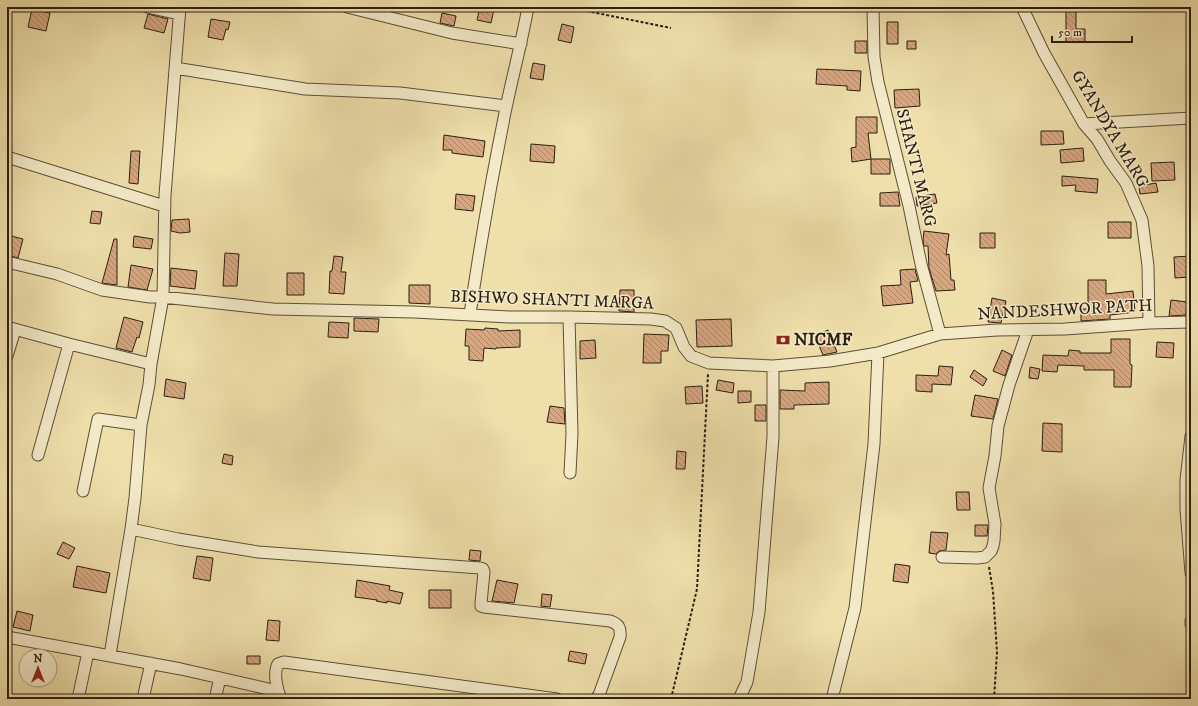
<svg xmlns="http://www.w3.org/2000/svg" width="1198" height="706" font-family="'IM FELL DW Pica',serif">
<defs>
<pattern id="building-back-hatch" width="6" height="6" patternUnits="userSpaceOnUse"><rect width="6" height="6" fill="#d8a77f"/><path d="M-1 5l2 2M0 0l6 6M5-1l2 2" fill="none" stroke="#af8767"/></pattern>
</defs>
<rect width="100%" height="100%" fill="#eedfab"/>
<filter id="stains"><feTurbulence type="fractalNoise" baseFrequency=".005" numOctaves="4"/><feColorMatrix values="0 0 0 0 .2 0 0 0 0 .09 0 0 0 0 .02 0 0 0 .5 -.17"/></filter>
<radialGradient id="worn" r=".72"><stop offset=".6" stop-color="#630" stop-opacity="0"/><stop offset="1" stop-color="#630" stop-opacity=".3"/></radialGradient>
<path fill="url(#building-back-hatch)" stroke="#2b1f11" d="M 480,7 L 494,9 L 491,23 L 477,20 Z
M 1066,7 L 1076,7 L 1076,29 L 1085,29 L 1085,42 L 1066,42 Z
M 32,9 L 50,13 L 46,31 L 28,27 Z
M 442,13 L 456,16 L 454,26 L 440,23 Z
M 148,14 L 168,19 L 164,33 L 144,28 Z
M 211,19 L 230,22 L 228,30 L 226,29 L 223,40 L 208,37 Z
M 887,22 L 898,22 L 898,44 L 887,44 Z
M 562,24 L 574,27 L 571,43 L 558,40 Z
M 855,41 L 867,41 L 867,53 L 855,53 Z
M 907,41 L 916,41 L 916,49 L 907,49 Z
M 533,63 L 545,65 L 543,80 L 530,78 Z
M 817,69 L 861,71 L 860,91 L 847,90 L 847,86 L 816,84 Z
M 919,89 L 920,106 L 895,108 L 894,90 Z
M 856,117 L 877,117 L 877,133 L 868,133 L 871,159 L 852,162 L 851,148 L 856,147 Z
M 1041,131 L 1063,131 L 1064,144 L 1041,145 Z
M 444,135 L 485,141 L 483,157 L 452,153 L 452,150 L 443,150 Z
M 531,144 L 555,146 L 554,163 L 530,161 Z
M 1083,148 L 1084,161 L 1061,163 L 1060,150 Z
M 131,151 L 140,151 L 138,184 L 129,183 Z
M 871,159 L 890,159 L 890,174 L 871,174 Z
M 1174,162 L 1175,180 L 1152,181 L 1151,163 Z
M 1062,176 L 1098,179 L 1097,193 L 1075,191 L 1076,185 L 1062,186 Z
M 1156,183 L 1158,192 L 1140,194 L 1139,186 Z
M 898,192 L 900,206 L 880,206 L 880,193 Z
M 456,194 L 475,196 L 473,211 L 455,209 Z
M 935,194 L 937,203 L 917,206 L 916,197 Z
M 92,211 L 102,212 L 100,224 L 90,223 Z
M 189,219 L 190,232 L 180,233 L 171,231 L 172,220 Z
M 1108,222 L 1131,222 L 1131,238 L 1108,238 Z
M 924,231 L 949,234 L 946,255 L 949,254 L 951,280 L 954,280 L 955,290 L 936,291 L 929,268 L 928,246 L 924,246 L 923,240 Z
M 980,233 L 995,233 L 995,248 L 980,248 Z
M 7,235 L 23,239 L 18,258 L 7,255 Z
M 134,236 L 153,239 L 151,249 L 133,247 Z
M 114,239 L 117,239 L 117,285 L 102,283 Z
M 225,253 L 239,254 L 237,286 L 223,286 Z
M 334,256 L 343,257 L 341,272 L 346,272 L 344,294 L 329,293 L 330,271 L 332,271 Z
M 1191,256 L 1191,277 L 1175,278 L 1174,257 Z
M 131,265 L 153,269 L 147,290 L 128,287 Z
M 171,268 L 197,271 L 195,289 L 170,286 Z
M 915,269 L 918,281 L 910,282 L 913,303 L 883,306 L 881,286 L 901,285 L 900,270 Z
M 287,273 L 304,273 L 304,295 L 287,295 Z
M 1088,280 L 1106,280 L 1106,294 L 1133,291 L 1135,312 L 1110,315 L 1110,319 L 1081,321 L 1081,309 L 1088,309 Z
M 409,285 L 430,285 L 430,304 L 409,303 Z
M 620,290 L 634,290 L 634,312 L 619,311 Z
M 992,298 L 1006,301 L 1001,323 L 988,322 Z
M 1171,300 L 1187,302 L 1186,315 L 1169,316 Z
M 124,317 L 143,322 L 139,338 L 137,337 L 132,352 L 116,348 Z
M 354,318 L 379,319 L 378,332 L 354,331 Z
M 731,319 L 732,346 L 697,347 L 696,320 Z
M 329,322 L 349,323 L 348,338 L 328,337 Z
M 485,328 L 498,329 L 498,331 L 520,330 L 520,347 L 496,348 L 496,349 L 484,348 L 483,361 L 469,360 L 469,346 L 465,346 L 466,329 L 484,330 Z
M 828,330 L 837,352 L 823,355 L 815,336 Z
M 644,334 L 669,335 L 668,351 L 661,351 L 661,363 L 643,363 Z
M 1111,339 L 1130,339 L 1130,364 L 1132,365 L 1131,387 L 1114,387 L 1114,370 L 1084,370 L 1084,366 L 1058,365 L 1057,372 L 1042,371 L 1043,355 L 1068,356 L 1069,350 L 1080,351 L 1080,353 L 1111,353 Z
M 595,340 L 596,358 L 580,359 L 580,341 Z
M 1157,342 L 1174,343 L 1173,358 L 1156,357 Z
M 1002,350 L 1012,355 L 1005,376 L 993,371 Z
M 939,366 L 953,367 L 951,385 L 932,384 L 932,392 L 916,391 L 916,375 L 938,376 Z
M 1030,367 L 1040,369 L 1038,379 L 1029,378 Z
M 974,370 L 987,379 L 983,386 L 970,377 Z
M 166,379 L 186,383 L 184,399 L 164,396 Z
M 718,380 L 734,383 L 733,393 L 716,390 Z
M 829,382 L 829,404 L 794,405 L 794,409 L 780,409 L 780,390 L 805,391 L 805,383 Z
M 702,386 L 703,403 L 686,404 L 685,387 Z
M 738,391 L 751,391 L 751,402 L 738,403 Z
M 975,395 L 998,399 L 993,419 L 971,416 Z
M 755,405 L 766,405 L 766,421 L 755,421 Z
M 550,406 L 564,408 L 565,424 L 547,422 Z
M 1043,423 L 1062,424 L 1062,452 L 1042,451 Z
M 677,451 L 686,452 L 685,469 L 676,469 Z
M 224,454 L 233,456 L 232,465 L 222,463 Z
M 956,492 L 969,492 L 970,510 L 957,510 Z
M 975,525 L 988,525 L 987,536 L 975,536 Z
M 931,532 L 948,533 L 946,550 L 939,551 L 936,554 L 929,553 Z
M 63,542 L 75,548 L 69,559 L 57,554 Z
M 470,550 L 481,551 L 480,561 L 469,560 Z
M 197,556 L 213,558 L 210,581 L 193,578 Z
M 895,564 L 910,566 L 908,583 L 893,581 Z
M 77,566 L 110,573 L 106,593 L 73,587 Z
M 357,580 L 390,586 L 389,590 L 403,593 L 400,604 L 387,601 L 387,603 L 376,601 L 377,600 L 355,597 Z
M 497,580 L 518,584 L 514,603 L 492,601 Z
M 429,590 L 451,590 L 451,608 L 429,608 Z
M 542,594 L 552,595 L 550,607 L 541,606 Z
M 17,611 L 33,615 L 30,631 L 13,627 Z
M 268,620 L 280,621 L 279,641 L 266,640 Z
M 570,651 L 587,654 L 585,664 L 568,661 Z
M 247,656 L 260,656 L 260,664 L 247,664 Z"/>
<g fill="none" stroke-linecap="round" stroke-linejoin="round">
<g stroke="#5c4f38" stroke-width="13">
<path id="street" d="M 147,7 L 179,14
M 347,7 L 452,33 L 521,44
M 873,7 L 874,57 L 878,82 L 909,206 L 921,264 L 940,334
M 1022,7 L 1044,53 L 1084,124 L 1097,139 L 1110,161 L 1126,183 L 1142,220 L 1148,266 L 1149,323
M 175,68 L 305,89 L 400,93 L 506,106
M 1084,124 L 1191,118
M 7,157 L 164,206
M 7,262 L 57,274 L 102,290 L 150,297 L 163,297 L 273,309 L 414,312 L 509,317 L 569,317 L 651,319 L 665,321 L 676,328 L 684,347 L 691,356 L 709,363 L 773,366 L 830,361 L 878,353 L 940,334 L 997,330 L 1065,329 L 1149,323 L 1191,322
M 470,314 C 480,245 492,176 506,108 C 513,74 522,41 528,7
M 569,317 L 572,434 L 570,473
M 7,327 L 69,344 L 151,364
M 7,356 L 15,330
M 1191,436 L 1186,480 L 1186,509 L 1191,573
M 38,455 L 69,344
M 83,491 L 98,419 L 141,425
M 131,529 L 178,539 L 258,552 L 480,568 L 483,569 L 484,572 L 481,603 L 481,606 L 484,607 L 610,621 C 619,624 621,628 620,637 L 599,695 L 596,699
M 942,557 L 977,558 L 985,557 L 991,551 L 993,546 L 994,541 L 995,524 L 989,488 L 995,456 L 998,426 L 1009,385 L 1028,330
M 1191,621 L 1191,624
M 7,637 L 181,669 L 277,691
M 110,655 L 131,529 L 135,498 L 141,425 L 149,385 L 151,364 L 163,297 L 165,195 L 180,7
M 78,699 L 88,652
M 143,699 L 151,663
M 215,699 L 220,678
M 281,699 C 277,690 273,673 278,664 L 284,662 L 557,699
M 739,699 L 747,682 L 759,612 L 773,437 L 773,366
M 832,699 L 855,608 L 874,444 L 878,353"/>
</g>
<path stroke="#2b1f11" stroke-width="2" stroke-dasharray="3 2" stroke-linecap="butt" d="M 567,7 L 671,28
M 989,567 L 993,591 L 997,652 L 994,699
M 671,699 L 697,589 L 708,374"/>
<use href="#street" stroke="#f4eac8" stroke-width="11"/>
</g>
<defs>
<g id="bank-bare" transform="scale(1.08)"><path d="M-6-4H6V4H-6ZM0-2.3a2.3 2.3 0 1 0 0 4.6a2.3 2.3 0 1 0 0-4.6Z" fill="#8f2418" stroke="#f4eac8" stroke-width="2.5" paint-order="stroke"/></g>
</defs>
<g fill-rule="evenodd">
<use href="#bank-bare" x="783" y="340"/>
</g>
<g text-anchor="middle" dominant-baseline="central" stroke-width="3" stroke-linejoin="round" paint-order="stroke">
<g font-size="17" fill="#2b1f11" stroke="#f4eac8">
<text transform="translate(1110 129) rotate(59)">GYANDYA MARG</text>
<text transform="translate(916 168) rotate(76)">SHANTI MARG</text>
<text transform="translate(552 300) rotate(2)">BISHWO SHANTI MARGA</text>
<text transform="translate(1065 310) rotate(-3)">NANDESHWOR PATH</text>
</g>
<g font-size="17" font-weight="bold" fill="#2b1f11" stroke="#f4eac8" text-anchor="start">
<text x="794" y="340">NICMF</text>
</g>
</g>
<rect width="1198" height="706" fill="none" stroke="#eedfab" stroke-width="24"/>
<rect x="8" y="8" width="1182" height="690" fill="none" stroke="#2b1f11" stroke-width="2"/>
<rect x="12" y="12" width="1174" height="682" fill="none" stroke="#2b1f11"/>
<g transform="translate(38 668)"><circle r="19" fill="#f4eac8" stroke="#a4997f"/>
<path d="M0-3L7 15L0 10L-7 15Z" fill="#8f2418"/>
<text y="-6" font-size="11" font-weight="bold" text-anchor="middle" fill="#2b1f11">N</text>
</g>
<path d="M1052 36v6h80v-6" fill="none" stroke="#2b1f11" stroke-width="2"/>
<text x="1058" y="36" font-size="12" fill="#2b1f11" stroke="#f4eac8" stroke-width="3" paint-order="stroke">50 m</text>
<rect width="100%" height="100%" filter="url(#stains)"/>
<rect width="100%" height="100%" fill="url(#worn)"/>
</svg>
